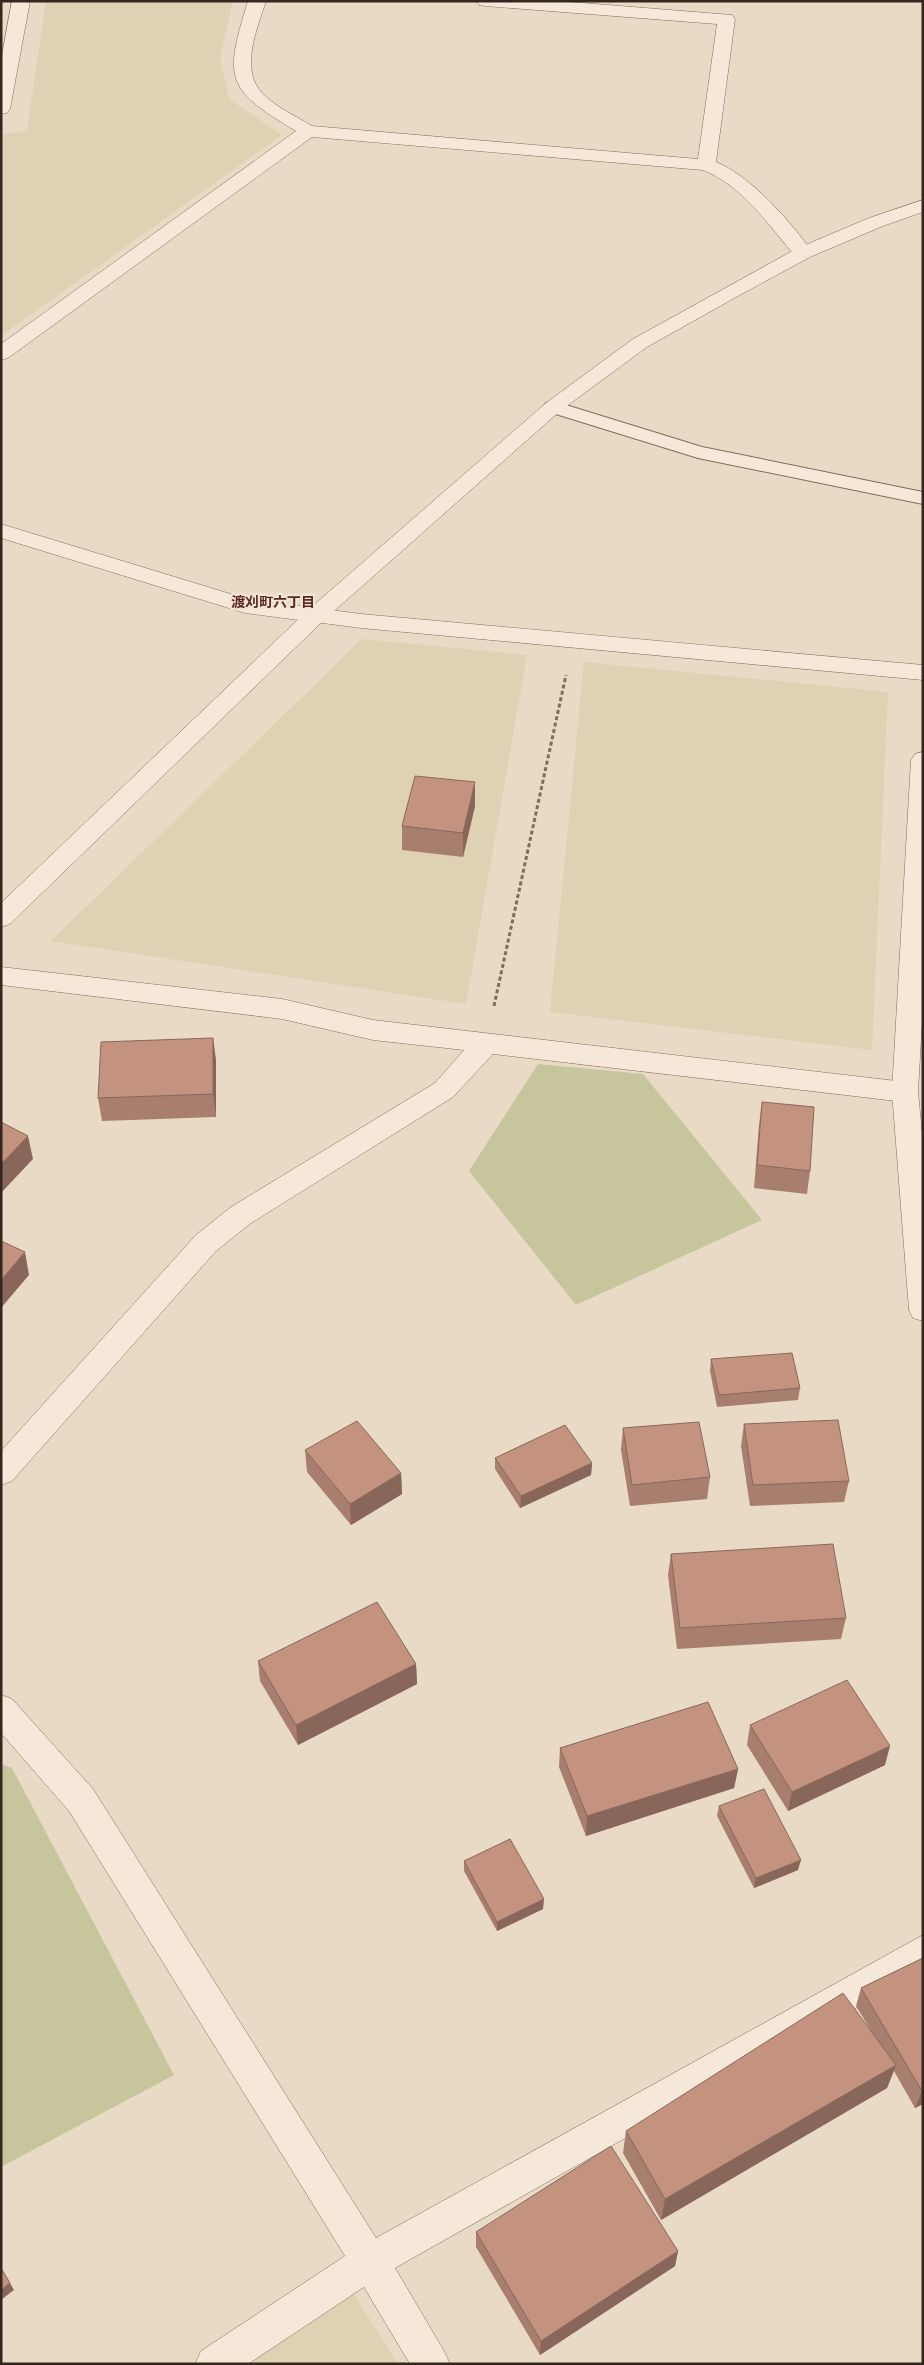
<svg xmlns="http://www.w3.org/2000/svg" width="924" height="2365" font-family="'Roboto Serif','Noto Sans JP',serif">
<rect width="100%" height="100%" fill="#e9dac6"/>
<path fill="#ded1b4" d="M 46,1 L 233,1 L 220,58 L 229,99 L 282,135 L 1,336 L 1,135 L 27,130 Z
M 362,639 L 527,655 L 466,1004 L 51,941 Z
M 584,662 L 888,692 L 872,1050 L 550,1012 Z
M 348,2285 L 398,2364 L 231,2364 Z"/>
<path fill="#c6c59b" d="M 538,1064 L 643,1074 L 762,1220 L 576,1305 L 469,1171 Z
M 1,1764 L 12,1768 L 174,2075 L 1,2167 Z"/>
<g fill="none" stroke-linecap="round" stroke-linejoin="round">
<g stroke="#826c5d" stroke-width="2">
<path id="service" d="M 553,401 L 702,447 L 923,492 L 923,504 L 698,458 L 546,411 L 543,407 L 546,403 Z"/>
</g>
<g stroke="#826c5d" stroke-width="1">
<path id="minor" d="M 12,1 L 30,1 L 10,109 L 7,113 L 1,114 L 1,60 Z
M 248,1 L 266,1 C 257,29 239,70 263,94 C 277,108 296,116 312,126 L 698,159 L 717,24 L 485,6 L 479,5 L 477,1 L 558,1 L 732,15 L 735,19 L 716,162 C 751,176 791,222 813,253 L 810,257 L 803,259 L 796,257 C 769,226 743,186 703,170 L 312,137 L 8,358 L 1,360 L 1,344 L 296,131 C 225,89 224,79 248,1 Z
M 1,524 L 247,599 L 361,614 L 923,665 L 923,680 L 361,628 L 245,613 L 1,538 Z
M 1,967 L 282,999 L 373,1020 L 905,1082 L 914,1085 L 918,1092 L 914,1099 L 905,1102 L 493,1054 L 453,1097 L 251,1223 L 216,1251 L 12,1481 L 1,1485 L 1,1451 L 196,1235 L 231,1207 L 435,1083 L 464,1050 L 373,1040 L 282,1019 L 1,985 Z
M 1,1695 L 12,1699 L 93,1789 L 376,2238 L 923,1935 L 923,1970 L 395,2268 L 444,2351 L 450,2364 L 410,2364 L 364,2287 L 248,2364 L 195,2364 L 201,2351 L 345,2256 L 69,1811 L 1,1733 Z"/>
</g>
<g stroke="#826c5d" stroke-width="1">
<path id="tertiary" d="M 923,200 L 923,212 L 883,226 L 810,257 L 738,296 L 647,347 L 560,411 L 324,620 L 10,924 L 1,927 L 1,903 L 308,610 L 546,403 L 633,339 L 796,249 L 869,218 Z
M 923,752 L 923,1004 L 918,1092 L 923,1143 L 923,1321 L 913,1318 L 909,1310 L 892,1092 L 911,760 L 915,754 Z"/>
</g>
<path stroke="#826c5d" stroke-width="3" stroke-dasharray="4 2.5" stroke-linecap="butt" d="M 494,1006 L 566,675"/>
<use href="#service" fill="#f5e8d8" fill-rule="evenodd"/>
<use href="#minor" fill="#f5e8d8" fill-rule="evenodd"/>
<use href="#tertiary" fill="#f5e8d8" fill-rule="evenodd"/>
</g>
<path fill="#a87e6e" d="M 475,806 L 463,857 L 402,850 L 402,826 Z
M 213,1038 L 216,1061 L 216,1117 L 102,1121 L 98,1098 Z
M 762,1102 L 810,1171 L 807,1194 L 754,1188 L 759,1125 Z
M 711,1359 L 800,1388 L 798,1400 L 717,1407 L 710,1371 Z
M 744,1424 L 849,1481 L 844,1502 L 750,1506 L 741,1446 Z
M 623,1428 L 710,1477 L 707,1499 L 630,1506 L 621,1450 Z
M 305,1450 L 401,1473 L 402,1494 L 351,1525 L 307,1472 Z
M 495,1458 L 592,1463 L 591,1475 L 520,1508 L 495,1469 Z
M 671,1554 L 846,1618 L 841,1639 L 677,1649 L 668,1575 Z
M 258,1661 L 416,1664 L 417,1684 L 298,1745 L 260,1681 Z
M 750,1725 L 885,1765 L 788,1811 L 747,1745 Z
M 560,1748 L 738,1769 L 734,1788 L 586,1836 L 559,1767 Z
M 719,1806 L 798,1870 L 754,1888 L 717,1816 Z
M 464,1861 L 543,1909 L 497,1931 L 464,1871 Z
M 923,1958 L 923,2104 L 915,2108 L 894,2071 L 887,2088 L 661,2220 L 623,2153 L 626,2131 L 870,2029 L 856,2006 L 861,1988 Z
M 476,2232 L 678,2251 L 675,2266 L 540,2355 L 476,2247 Z"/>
<path fill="#88675a" d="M 475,782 L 475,806 L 463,857 L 463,833 Z
M 213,1038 L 216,1061 L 216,1117 L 213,1094 Z
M 28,1136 L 33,1159 L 1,1193 L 1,1164 Z
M 25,1252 L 29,1275 L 1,1308 L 1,1280 Z
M 592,1463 L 591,1475 L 520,1508 L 521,1496 Z
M 401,1473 L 402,1494 L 351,1525 L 350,1504 Z
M 416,1664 L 417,1684 L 298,1745 L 296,1725 Z
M 890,1746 L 885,1765 L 788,1811 L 792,1792 Z
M 738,1769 L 734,1788 L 586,1836 L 587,1816 Z
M 801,1860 L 798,1870 L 754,1888 L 756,1878 Z
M 544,1899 L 543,1909 L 497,1931 L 497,1922 Z
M 896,2065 L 887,2088 L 661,2220 L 665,2199 Z
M 922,2091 L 923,2091 L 923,2104 L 915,2108 Z
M 678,2251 L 675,2266 L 540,2355 L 541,2341 Z
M 10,2283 L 14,2290 L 1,2300 L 1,2290 Z"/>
<path fill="#c39380" stroke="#88675a" d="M 415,776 L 475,782 L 463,833 L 402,826 Z
M 213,1038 L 213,1094 L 98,1098 L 101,1042 Z
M 762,1102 L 814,1107 L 810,1171 L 757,1165 Z
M 1,1122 L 28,1136 L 1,1164 Z
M 1,1241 L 25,1252 L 1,1280 Z
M 792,1353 L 800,1388 L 719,1395 L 711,1359 Z
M 838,1420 L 849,1481 L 753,1485 L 744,1424 Z
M 357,1421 L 401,1473 L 350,1504 L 305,1450 Z
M 699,1422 L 710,1477 L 632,1485 L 623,1428 Z
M 565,1425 L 592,1463 L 521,1496 L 495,1458 Z
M 833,1544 L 846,1618 L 680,1628 L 671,1554 Z
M 377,1602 L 416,1664 L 296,1725 L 258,1661 Z
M 847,1680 L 890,1746 L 792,1792 L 750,1725 Z
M 708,1702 L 738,1769 L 587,1816 L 560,1748 Z
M 764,1789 L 801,1860 L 756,1878 L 719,1806 Z
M 510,1839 L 544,1899 L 497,1922 L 464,1861 Z
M 923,1958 L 923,2091 L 922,2091 L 861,1988 Z
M 843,1993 L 896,2065 L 665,2199 L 626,2131 Z
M 611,2146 L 678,2251 L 541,2341 L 476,2232 Z
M 1,2268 L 10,2283 L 1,2290 Z"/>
<g text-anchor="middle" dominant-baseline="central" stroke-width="4.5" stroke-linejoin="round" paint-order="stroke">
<g font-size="14" font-weight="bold" fill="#5c2824" stroke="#f1e5d4">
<text x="273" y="602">渡刈町六丁目</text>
</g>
</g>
<rect width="924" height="2365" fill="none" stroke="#342720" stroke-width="5"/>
</svg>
